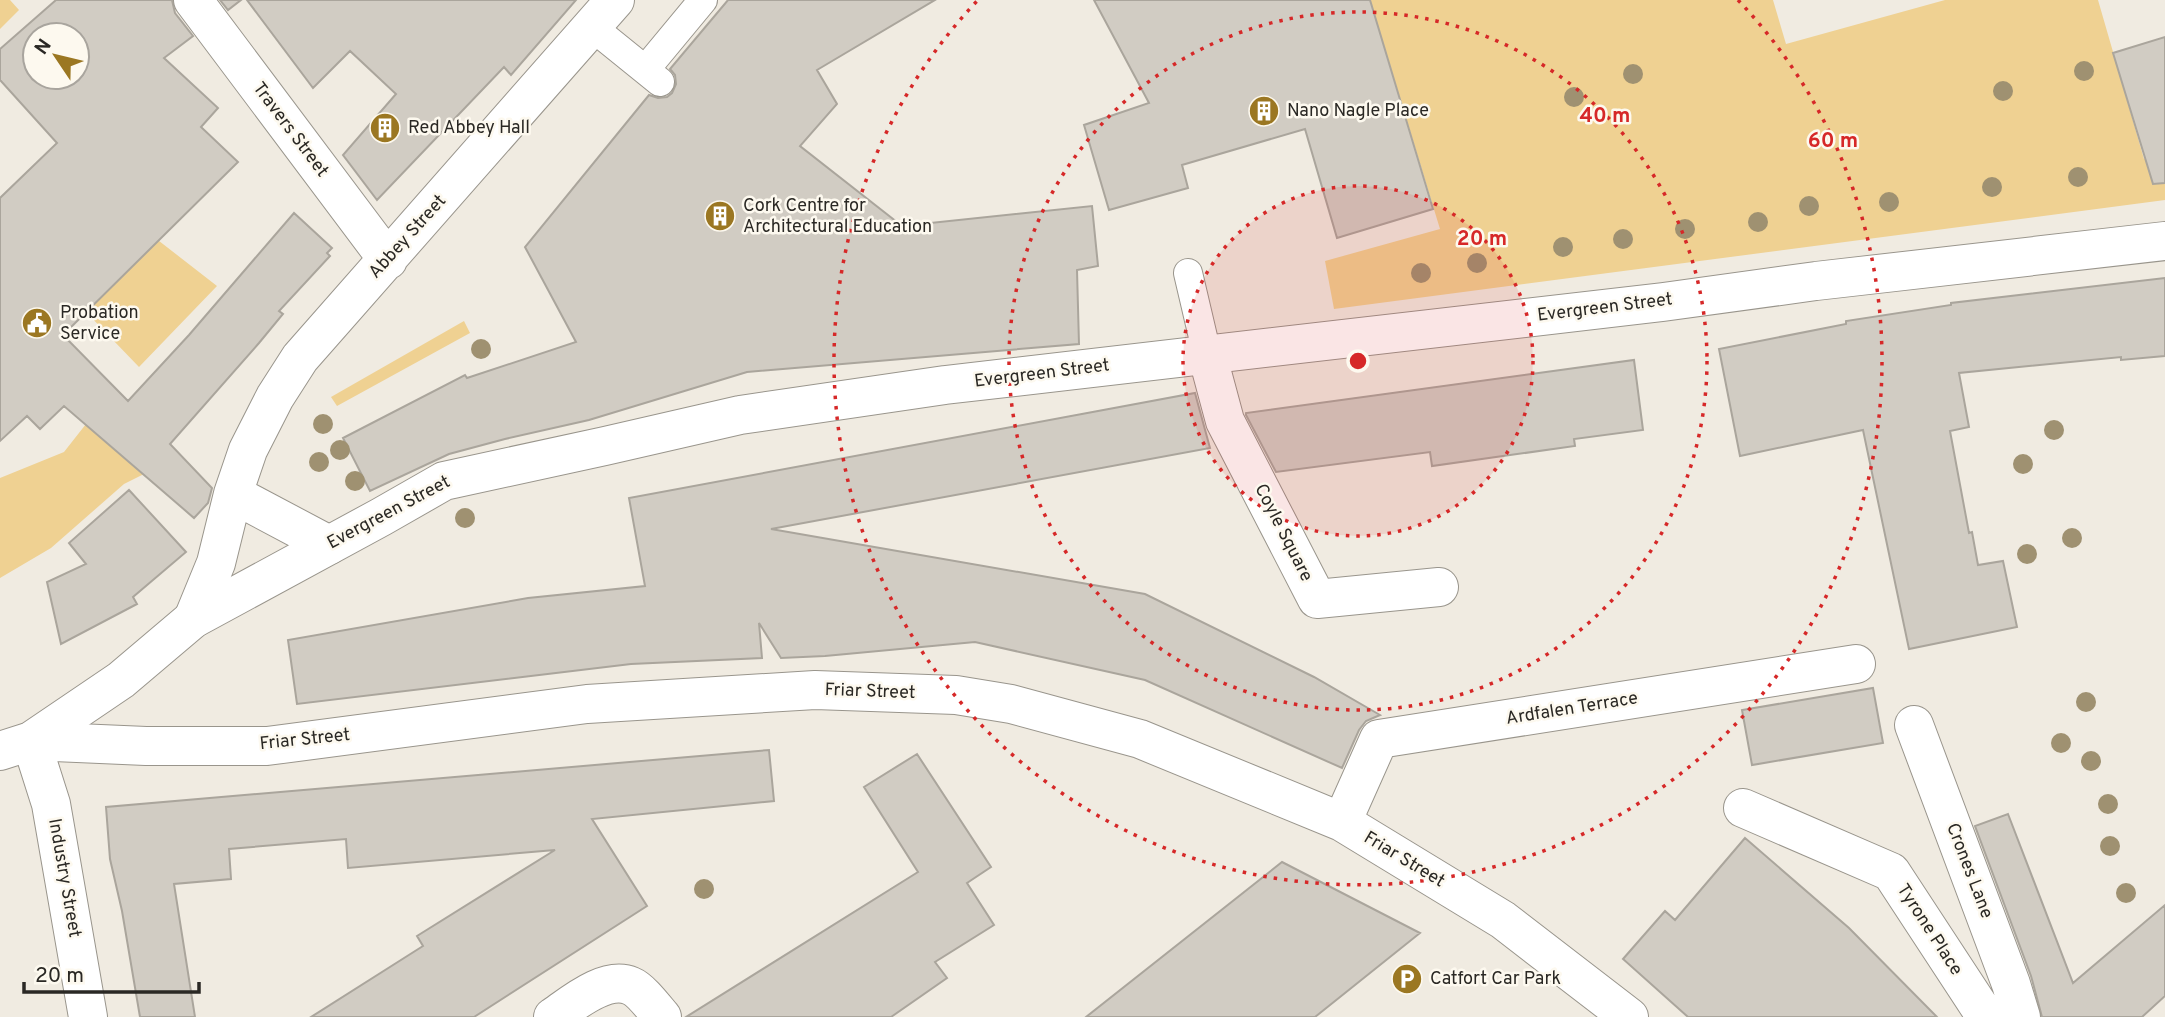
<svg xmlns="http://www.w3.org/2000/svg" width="2165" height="1017" font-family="Overpass,sans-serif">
<rect width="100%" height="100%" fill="#f0ebe1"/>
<path fill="#efd192" d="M 0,0 L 10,0 L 19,10 L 0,29 Z
M 1370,0 L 1773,0 L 1786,44 L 1945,0 L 2098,0 L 2144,159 L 2165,153 L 2165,200 L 1334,309 L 1325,261 L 1440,229 Z
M 69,171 L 217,286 L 139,367 L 86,312 L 117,282 Z
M 464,321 L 470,333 L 337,406 L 331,397 Z
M 86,424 L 144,474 L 124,484 L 51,548 L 0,578 L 0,478 L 64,452 Z"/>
<path fill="#d1ccc3" stroke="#aaa59c" stroke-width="2" fill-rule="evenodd" d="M 56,0 L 172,0 L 175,13 L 193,36 L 164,58 L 218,108 L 201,127 L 238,162 L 63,335 L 128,401 L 189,335 L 294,213 L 332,248 L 327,253 L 330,256 L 279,311 L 283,314 L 259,343 L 170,444 L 212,488 L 208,503 L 194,518 L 64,406 L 40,429 L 27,416 L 0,441 L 0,198 L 57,143 L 0,80 L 0,49 ZM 35,35 L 77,35 L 77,77 L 35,77 Z
M 220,0 L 241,0 L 228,10 Z
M 247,0 L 576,0 L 511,75 L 504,67 L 377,200 L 343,155 L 396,94 L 350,51 L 313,88 Z
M 728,0 L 935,0 L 817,70 L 837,104 L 800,146 L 902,226 L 1092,206 L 1098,266 L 1077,270 L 1079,344 L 747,372 L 589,420 L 505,439 L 449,454 L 370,491 L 343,438 L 465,375 L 467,378 L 576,342 L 525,247 L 649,95 L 658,98 L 667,97 L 672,93 L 676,84 L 675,75 L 670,69 Z
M 1094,0 L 1370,0 L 1433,209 L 1337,238 L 1305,129 L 1182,165 L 1188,188 L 1109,210 L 1084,125 L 1149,103 Z
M 2165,37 L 2165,183 L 2153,184 L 2113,53 Z
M 2165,278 L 2165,356 L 2121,360 L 2121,357 L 1959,373 L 1969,427 L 1950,431 L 1969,533 L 1972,532 L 1978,565 L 2003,561 L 2017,627 L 1909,649 L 1863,430 L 1740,456 L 1719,349 L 1846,324 L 1846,321 L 1951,305 L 1951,303 Z
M 1634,360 L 1643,430 L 1574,439 L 1575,446 L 1432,466 L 1430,452 L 1276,472 L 1246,415 L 1246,413 Z
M 1195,393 L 1210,448 L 771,529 L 1145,594 L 1314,677 L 1380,715 L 1366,721 L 1359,730 L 1342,768 L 1145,680 L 975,642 L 825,656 L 781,658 L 759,623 L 762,658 L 631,664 L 297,704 L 288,640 L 528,598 L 645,586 L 629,498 Z
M 129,490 L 186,552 L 133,597 L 137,604 L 61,644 L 47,582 L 86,564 L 69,543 Z
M 1873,688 L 1883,743 L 1752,765 L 1742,710 Z
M 769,750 L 774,801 L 592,819 L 647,906 L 474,1017 L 311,1017 L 423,946 L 417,936 L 555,850 L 348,868 L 346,839 L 229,849 L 231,879 L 174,884 L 195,1017 L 140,1017 L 122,911 L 110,859 L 106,807 Z
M 917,754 L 991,867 L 967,883 L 994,925 L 935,962 L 947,978 L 891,1017 L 686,1017 L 918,872 L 864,787 Z
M 2008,814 L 2073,983 L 2165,905 L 2165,996 L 2142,1017 L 2042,1017 L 2031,976 L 1975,826 Z
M 1745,838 L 1849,928 L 1937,1017 L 1688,1017 L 1623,959 L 1665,911 L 1675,920 Z
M 1282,862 L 1420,933 L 1315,1017 L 1086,1017 Z"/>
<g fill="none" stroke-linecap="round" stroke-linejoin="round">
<g stroke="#99958c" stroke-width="30">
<path id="service" d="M 592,27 L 660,82
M 645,70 L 703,0
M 1188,273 L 1207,354"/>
</g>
<g stroke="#99958c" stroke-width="40">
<path id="pedestrian" d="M 1207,354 L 1225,421 L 1317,599 L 1439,587"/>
</g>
<g stroke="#99958c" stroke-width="40">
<path id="minor" d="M 193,0 L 388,260
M 233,494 L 329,545
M 193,619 L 216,563 L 233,494 L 248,450 L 275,397 L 300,358 L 615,0
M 1914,725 L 2011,984 L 2021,1017
M 1743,808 L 1891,872 L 1986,1017
M 1342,822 L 1379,739 L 1856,664
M 88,1017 L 51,804 L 31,741 L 146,746 L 267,746 L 587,704 L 815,690 L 956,695 L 1011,704 L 1140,739 L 1342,822 L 1503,920 L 1629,1017
M 553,1017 C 572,1004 606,975 631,986 C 641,990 655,1009 662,1017"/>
</g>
<g stroke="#99958c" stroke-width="40">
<path id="secondary" d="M 0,751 L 31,741 L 121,680 L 193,619 L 381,517 L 444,481 L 605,446 L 740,415 L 945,385 L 1663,302 L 1816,281 L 2165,241"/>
</g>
<use href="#service" stroke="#fff" stroke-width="28"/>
<use href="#pedestrian" stroke="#fff" stroke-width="38"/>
<use href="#minor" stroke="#fff" stroke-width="38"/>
<use href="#secondary" stroke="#fff" stroke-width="38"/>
</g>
<g fill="#9f9171">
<circle cx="2084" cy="71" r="10"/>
<circle cx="1633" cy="74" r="10"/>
<circle cx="2003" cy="91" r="10"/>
<circle cx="1574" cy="97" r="10"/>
<circle cx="2078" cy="177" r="10"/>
<circle cx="1992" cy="187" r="10"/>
<circle cx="1889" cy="202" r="10"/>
<circle cx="1809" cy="206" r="10"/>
<circle cx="1758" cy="222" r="10"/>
<circle cx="1685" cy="229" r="10"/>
<circle cx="1623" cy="239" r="10"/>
<circle cx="1563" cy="247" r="10"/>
<circle cx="1477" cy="263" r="10"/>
<circle cx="1421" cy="273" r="10"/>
<circle cx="481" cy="349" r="10"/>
<circle cx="323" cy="424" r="10"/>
<circle cx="2054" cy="430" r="10"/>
<circle cx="340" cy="450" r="10"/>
<circle cx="319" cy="462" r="10"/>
<circle cx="2023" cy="464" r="10"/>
<circle cx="355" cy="481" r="10"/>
<circle cx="465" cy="518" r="10"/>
<circle cx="2072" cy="538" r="10"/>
<circle cx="2027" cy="554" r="10"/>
<circle cx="2086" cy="702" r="10"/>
<circle cx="2061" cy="743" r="10"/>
<circle cx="2091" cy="761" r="10"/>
<circle cx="2108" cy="804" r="10"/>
<circle cx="2110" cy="846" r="10"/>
<circle cx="704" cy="889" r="10"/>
<circle cx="2126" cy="893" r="10"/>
</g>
<circle cx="1358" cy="361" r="175" fill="#d62828" fill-opacity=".12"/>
<g fill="none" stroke="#d62828" stroke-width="3.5" stroke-dasharray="3.5 7">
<circle cx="1358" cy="361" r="175"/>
<circle cx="1358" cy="361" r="349"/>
<path d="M1738 0A524 524 0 1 1 978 0"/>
</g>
<defs>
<g id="building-disc" transform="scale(1.575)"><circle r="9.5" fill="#9b7722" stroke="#fdf9ef"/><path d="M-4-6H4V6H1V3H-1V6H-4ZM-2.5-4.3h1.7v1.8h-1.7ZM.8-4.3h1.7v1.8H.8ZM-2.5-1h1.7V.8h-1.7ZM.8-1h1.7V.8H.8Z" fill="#fff"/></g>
<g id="civic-disc" transform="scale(1.575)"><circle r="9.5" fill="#9b7722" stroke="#fdf9ef"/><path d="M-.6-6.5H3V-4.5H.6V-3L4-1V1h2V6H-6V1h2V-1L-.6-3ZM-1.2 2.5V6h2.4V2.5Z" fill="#fff"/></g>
<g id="parking-disc" transform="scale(1.575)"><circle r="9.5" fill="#9b7722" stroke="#fdf9ef"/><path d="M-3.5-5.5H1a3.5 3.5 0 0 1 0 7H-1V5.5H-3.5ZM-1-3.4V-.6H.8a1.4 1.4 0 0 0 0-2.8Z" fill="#fff"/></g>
</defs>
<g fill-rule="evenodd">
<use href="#building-disc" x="1264" y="111"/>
<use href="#building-disc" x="385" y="128"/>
<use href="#building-disc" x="720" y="216"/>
<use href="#civic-disc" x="37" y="323"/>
<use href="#parking-disc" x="1407" y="979"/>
</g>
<g text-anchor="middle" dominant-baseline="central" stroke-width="5" stroke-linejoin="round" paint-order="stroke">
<g font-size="18" fill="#2a2824" stroke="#fdf9ef" text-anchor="start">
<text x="1287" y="111">Nano Nagle Place</text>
<text x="408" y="128">Red Abbey Hall</text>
<text x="743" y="206">Cork Centre for<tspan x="743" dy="21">Architectural Education</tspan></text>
<text x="60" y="313">Probation<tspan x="60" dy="21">Service</tspan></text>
<text x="1430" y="979">Catfort Car Park</text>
</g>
<g font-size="18" fill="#2a2824" stroke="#fdf9ef">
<text transform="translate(290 130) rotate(53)">Travers Street</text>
<text transform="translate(408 237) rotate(-48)">Abbey Street</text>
<text transform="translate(1605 308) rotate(-7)">Evergreen Street</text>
<text transform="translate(1042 374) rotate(-7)">Evergreen Street</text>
<text transform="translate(389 513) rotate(-28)">Evergreen Street</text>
<text transform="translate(1283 533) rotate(63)">Coyle Square</text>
<text transform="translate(870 692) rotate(2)">Friar Street</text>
<text transform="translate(1572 709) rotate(-9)">Ardfalen Terrace</text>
<text transform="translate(305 740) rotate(-6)">Friar Street</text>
<text transform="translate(1404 860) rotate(31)">Friar Street</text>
<text transform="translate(1969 871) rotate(69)">Crones Lane</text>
<text transform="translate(64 878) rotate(80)">Industry Street</text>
<text transform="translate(1929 930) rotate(57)">Tyrone Place</text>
</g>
</g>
<circle cx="1358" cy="361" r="10" fill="#d62828" stroke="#fdf9ef" stroke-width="3.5"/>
<g font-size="21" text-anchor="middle" font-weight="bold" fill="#d62828" stroke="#fdf9ef" stroke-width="5" stroke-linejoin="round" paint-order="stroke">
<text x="1605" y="122">40 m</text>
<text x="1833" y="147">60 m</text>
<text x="1482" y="245">20 m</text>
</g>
<g transform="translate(56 56) rotate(305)"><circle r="33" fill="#fdf9ef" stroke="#a9a59e" stroke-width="2"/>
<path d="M0-5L12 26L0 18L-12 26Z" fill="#9b7722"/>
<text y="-10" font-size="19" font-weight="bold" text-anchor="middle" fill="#2a2824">N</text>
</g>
<path d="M24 982v10h175v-10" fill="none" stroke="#2a2824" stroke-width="3.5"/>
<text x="35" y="982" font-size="21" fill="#2a2824" stroke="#fdf9ef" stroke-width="5" paint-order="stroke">20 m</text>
</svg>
